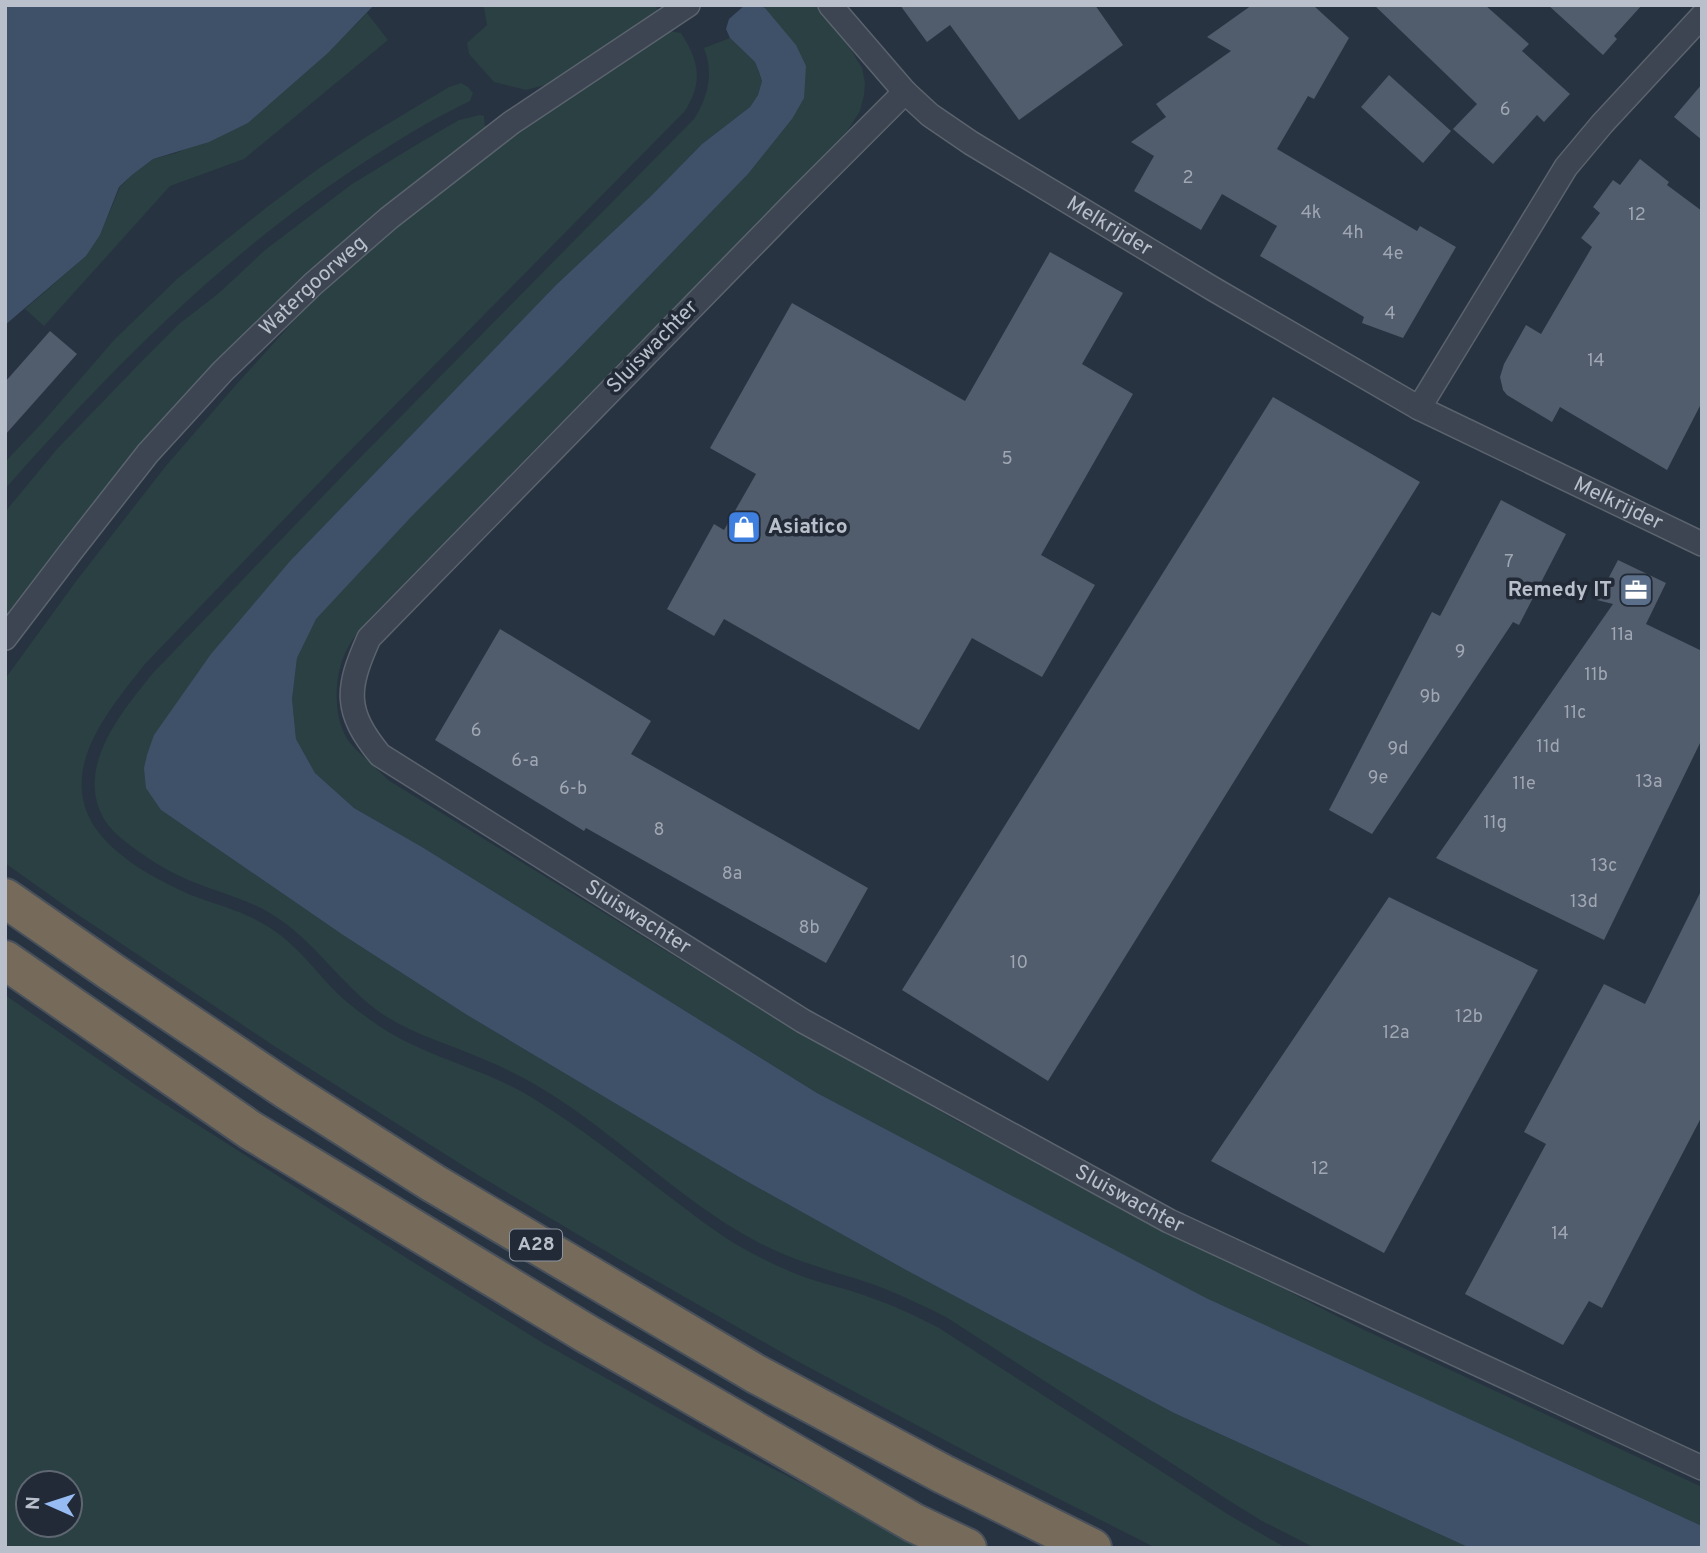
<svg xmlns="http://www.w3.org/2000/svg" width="1707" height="1553" font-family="Overpass,sans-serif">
<rect width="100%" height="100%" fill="#283341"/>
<path fill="#2a4042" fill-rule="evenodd" d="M 481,5 L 655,5 L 658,11 L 562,76 L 549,84 L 526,90 L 494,82 L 469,54 L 467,43 L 487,25 L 484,8 Z
M 759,5 L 819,5 L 835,23 L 862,68 L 865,83 L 864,95 L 860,111 L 848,130 L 370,618 C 364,627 355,635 350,644 C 334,669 332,711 346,737 C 352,748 379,770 388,780 L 718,983 L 957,1121 L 1358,1327 L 1702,1487 L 1702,1526 L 1205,1298 L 817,1093 L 422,847 L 354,808 L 315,773 L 296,739 L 292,699 L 297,658 L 315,619 L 412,516 L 562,366 L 748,174 L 792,119 L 765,8 Z
M 367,13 L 388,40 L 244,159 L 170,186 L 44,326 L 25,309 L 86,256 L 100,235 L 120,187 L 132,175 L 153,159 L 176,153 L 248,123 L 328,53 Z
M 670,31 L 681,33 C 699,61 704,82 684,112 L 340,461 L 144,665 C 112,707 63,761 89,817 C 106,853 156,880 191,895 C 217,905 243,911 267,926 C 295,943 313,968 335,991 C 346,1002 359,1012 372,1021 C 419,1056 480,1066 531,1097 C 580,1127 625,1163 670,1197 C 695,1216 720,1236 748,1251 C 767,1261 787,1271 807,1278 C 827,1285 849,1289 869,1297 C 893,1305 916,1316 939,1328 L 1229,1515 L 1286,1548 L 1156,1548 L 982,1460 L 797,1361 L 634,1268 L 478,1175 L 274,1046 L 68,908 L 5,863 L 5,679 L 77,580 L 165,467 L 235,386 L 316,296 L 362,254 L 483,156 L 598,74 Z
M 730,38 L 755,62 L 762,81 L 758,95 L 750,107 L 702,144 L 651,196 L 556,285 L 291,560 L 161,810 L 343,935 L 467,1015 L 739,1177 L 906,1270 L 1174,1413 L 1470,1548 L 1315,1548 L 1262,1521 L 1236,1505 L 946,1317 C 922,1305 897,1293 872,1284 C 830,1270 791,1261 752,1239 C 684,1202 625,1143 560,1100 C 536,1084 510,1070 483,1059 C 447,1043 410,1034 378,1011 C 340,983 315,942 276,917 C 251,900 223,894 196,883 C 172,874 151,861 131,846 C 118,836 106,826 100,811 C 79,762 124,709 153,673 L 348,470 L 694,119 C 708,97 714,73 704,48 Z
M 461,83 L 468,87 L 473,93 L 470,101 C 428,121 390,145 351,171 C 220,259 109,371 5,489 L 5,462 L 42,423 L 115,339 L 177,279 L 267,207 L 318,169 L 366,137 L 449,87 Z
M 480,115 L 484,116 L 485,128 L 389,208 L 5,621 L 5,512 L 57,449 L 143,360 L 179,324 L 219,293 L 265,250 L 352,184 L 416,145 L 459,120 Z
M 5,995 L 146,1092 L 413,1262 L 543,1343 L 715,1439 L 928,1548 L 5,1548 ZM 28,1483 L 70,1483 L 70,1525 L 28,1525 Z"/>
<path fill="#3f5169" d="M 5,5 L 374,5 L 328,53 L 248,123 L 209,142 L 153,159 L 132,175 L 119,187 L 100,235 L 86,256 L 5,325 Z
M 745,5 L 759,5 L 765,8 L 796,45 L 806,66 L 804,98 L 792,119 L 748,174 L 562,366 L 412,516 L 316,619 L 297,658 L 292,699 L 296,739 L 315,773 L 354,808 L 422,847 L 817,1093 L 1206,1298 L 1702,1526 L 1702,1548 L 1470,1548 L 1174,1413 L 906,1270 L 739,1177 L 467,1015 L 343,935 L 161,810 L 146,788 L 144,768 L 147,755 L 154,735 L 211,654 L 291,560 L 556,285 L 651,196 L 702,144 L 750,107 L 758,95 L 762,81 L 759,72 L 755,62 L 730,38 L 726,29 L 729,19 Z"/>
<path fill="#515c6c" d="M 900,5 L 1095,5 L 1123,45 L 1019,120 L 950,25 L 927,42 Z
M 1252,5 L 1313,5 L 1349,38 L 1314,99 L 1308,96 L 1277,149 L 1417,231 L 1420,226 L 1456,247 L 1403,338 L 1362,323 L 1364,317 L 1260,256 L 1277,226 L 1222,194 L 1201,230 L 1134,191 L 1154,156 L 1131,142 L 1166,117 L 1156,104 L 1231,51 L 1207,37 Z
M 1374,5 L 1485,5 L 1529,44 L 1522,51 L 1570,94 L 1544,122 L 1537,115 L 1493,164 L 1453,129 L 1477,104 Z
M 1548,5 L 1642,5 L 1614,36 L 1617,39 L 1603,55 Z
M 1389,75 L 1451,131 L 1423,163 L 1361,107 Z
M 1702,84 L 1702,140 L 1674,117 Z
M 1640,159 L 1669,182 L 1667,185 L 1702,211 L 1702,402 L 1667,470 L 1560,407 L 1552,422 L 1507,395 L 1503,390 L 1500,377 L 1504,364 L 1526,325 L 1541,334 L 1592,247 L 1581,238 L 1600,213 L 1593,207 L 1613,180 L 1620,185 Z
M 1050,252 L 1123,293 L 1082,364 L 1133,394 L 1041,555 L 1095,585 L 1042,677 L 972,638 L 919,730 L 724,619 L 714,636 L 667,609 L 714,524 L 724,530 L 756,474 L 710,448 L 792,303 L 965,401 Z
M 50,331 L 77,354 L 5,435 L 5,382 Z
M 1273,397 L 1420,482 L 1048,1081 L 902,990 Z
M 1501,500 L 1566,534 L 1519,625 L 1513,622 L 1372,834 L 1329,810 L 1432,612 L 1440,616 Z
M 1618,560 L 1666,583 L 1646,624 L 1702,651 L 1702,739 L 1604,940 L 1436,858 L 1613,604 L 1597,600 Z
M 500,629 L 651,721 L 631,754 L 868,888 L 826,963 L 586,828 L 584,831 L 435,740 Z
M 1702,889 L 1702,1116 L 1602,1308 L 1589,1301 L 1563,1345 L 1465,1294 L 1546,1144 L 1524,1132 L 1604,984 L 1645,1004 Z
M 1389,897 L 1538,970 L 1384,1253 L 1211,1161 Z"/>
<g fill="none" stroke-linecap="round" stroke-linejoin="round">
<g stroke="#5a636e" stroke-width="26">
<g id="street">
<path id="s1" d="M 830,5 L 905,92 L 930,115 L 971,143 L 1215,290 L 1419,408 L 1702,544"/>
<path id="s2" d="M 905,92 L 795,202 L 369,638 C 346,689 344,711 380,755 L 803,1021 L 1169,1221 L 1702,1468"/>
<path d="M 1419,408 L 1566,167 L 1602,124 L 1702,16"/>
<path id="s3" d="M 5,638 L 72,550 L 148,453 L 223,371 L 313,284 L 389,218 L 511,123 L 688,5"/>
</g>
</g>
<g stroke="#47505b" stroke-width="42">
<path id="highway" d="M 5,898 L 113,973 L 287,1090 L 433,1183 L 756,1374 L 943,1474 L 1092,1548
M 5,960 L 250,1130 L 587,1334 L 914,1523 L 967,1548"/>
</g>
<use href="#street" stroke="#3c4551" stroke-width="23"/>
<use href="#highway" stroke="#766b5a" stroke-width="38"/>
</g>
<defs>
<g id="shop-square" transform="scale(1.75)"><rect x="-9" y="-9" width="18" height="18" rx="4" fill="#3f7fe0" stroke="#212a36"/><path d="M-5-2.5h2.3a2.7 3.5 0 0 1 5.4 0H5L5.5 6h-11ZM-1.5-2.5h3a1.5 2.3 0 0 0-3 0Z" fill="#fff"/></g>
<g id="office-square" transform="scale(1.75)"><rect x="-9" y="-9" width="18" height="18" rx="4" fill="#5c6f8a" stroke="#212a36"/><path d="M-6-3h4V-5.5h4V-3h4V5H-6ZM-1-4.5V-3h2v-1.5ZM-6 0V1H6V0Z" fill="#fff"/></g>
</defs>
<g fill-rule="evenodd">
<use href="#shop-square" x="744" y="527"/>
<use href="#office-square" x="1636" y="590"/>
</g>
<g text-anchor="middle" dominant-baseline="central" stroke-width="7" stroke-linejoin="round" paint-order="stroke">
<g font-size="18" fill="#9fa7b3">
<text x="1505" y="110">6</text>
<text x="1188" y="178">2</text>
<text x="1311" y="213">4k</text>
<text x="1637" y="215">12</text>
<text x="1353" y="233">4h</text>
<text x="1393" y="254">4e</text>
<text x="1390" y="314">4</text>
<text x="1596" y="361">14</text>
<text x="1007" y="459">5</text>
<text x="1509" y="562">7</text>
<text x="1622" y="635">11a</text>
<text x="1460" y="652">9</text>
<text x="1596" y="675">11b</text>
<text x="1430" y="697">9b</text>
<text x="1575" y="713">11c</text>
<text x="476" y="731">6</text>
<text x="1548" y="747">11d</text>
<text x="1398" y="749">9d</text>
<text x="525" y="761">6-a</text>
<text x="1378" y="778">9e</text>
<text x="1649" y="782">13a</text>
<text x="1524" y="784">11e</text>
<text x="573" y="789">6-b</text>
<text x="1495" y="823">11g</text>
<text x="659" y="830">8</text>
<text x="1604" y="866">13c</text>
<text x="732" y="874">8a</text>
<text x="1584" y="902">13d</text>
<text x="809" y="928">8b</text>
<text x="1019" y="963">10</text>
<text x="1469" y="1017">12b</text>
<text x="1396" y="1033">12a</text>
<text x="1320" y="1169">12</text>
<text x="1560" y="1234">14</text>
</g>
<rect fill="#212a36" stroke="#8b939e" stroke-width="2" x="510" y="1229.5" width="52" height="31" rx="5"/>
<g font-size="19" font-weight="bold" fill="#b9c0cb">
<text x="536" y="1245">A28</text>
</g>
<g font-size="21" fill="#b9c0cb" stroke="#212a36">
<text stroke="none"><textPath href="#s1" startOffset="360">Melkrijder</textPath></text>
<text stroke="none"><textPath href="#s3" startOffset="469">Watergoorweg</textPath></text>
<text transform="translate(653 347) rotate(-46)">Sluiswachter</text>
<text stroke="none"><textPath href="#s1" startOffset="940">Melkrijder</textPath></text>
<text stroke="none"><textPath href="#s2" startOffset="1197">Sluiswachter</textPath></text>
<text stroke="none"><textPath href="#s2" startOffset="1764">Sluiswachter</textPath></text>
</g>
<g font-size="21" font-weight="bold" fill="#b9c0cb" stroke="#212a36" text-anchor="start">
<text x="768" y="527">Asiatico</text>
<text x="1612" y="590" text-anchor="end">Remedy IT</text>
</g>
</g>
<rect width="1707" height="1553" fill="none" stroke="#b9c0cb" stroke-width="14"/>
<g transform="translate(49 1504) rotate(273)"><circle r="33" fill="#212a36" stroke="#5e6672" stroke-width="2"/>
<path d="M0-5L12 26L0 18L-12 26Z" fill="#96bcf3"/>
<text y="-10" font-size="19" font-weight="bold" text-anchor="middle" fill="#b9c0cb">N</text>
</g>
</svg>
